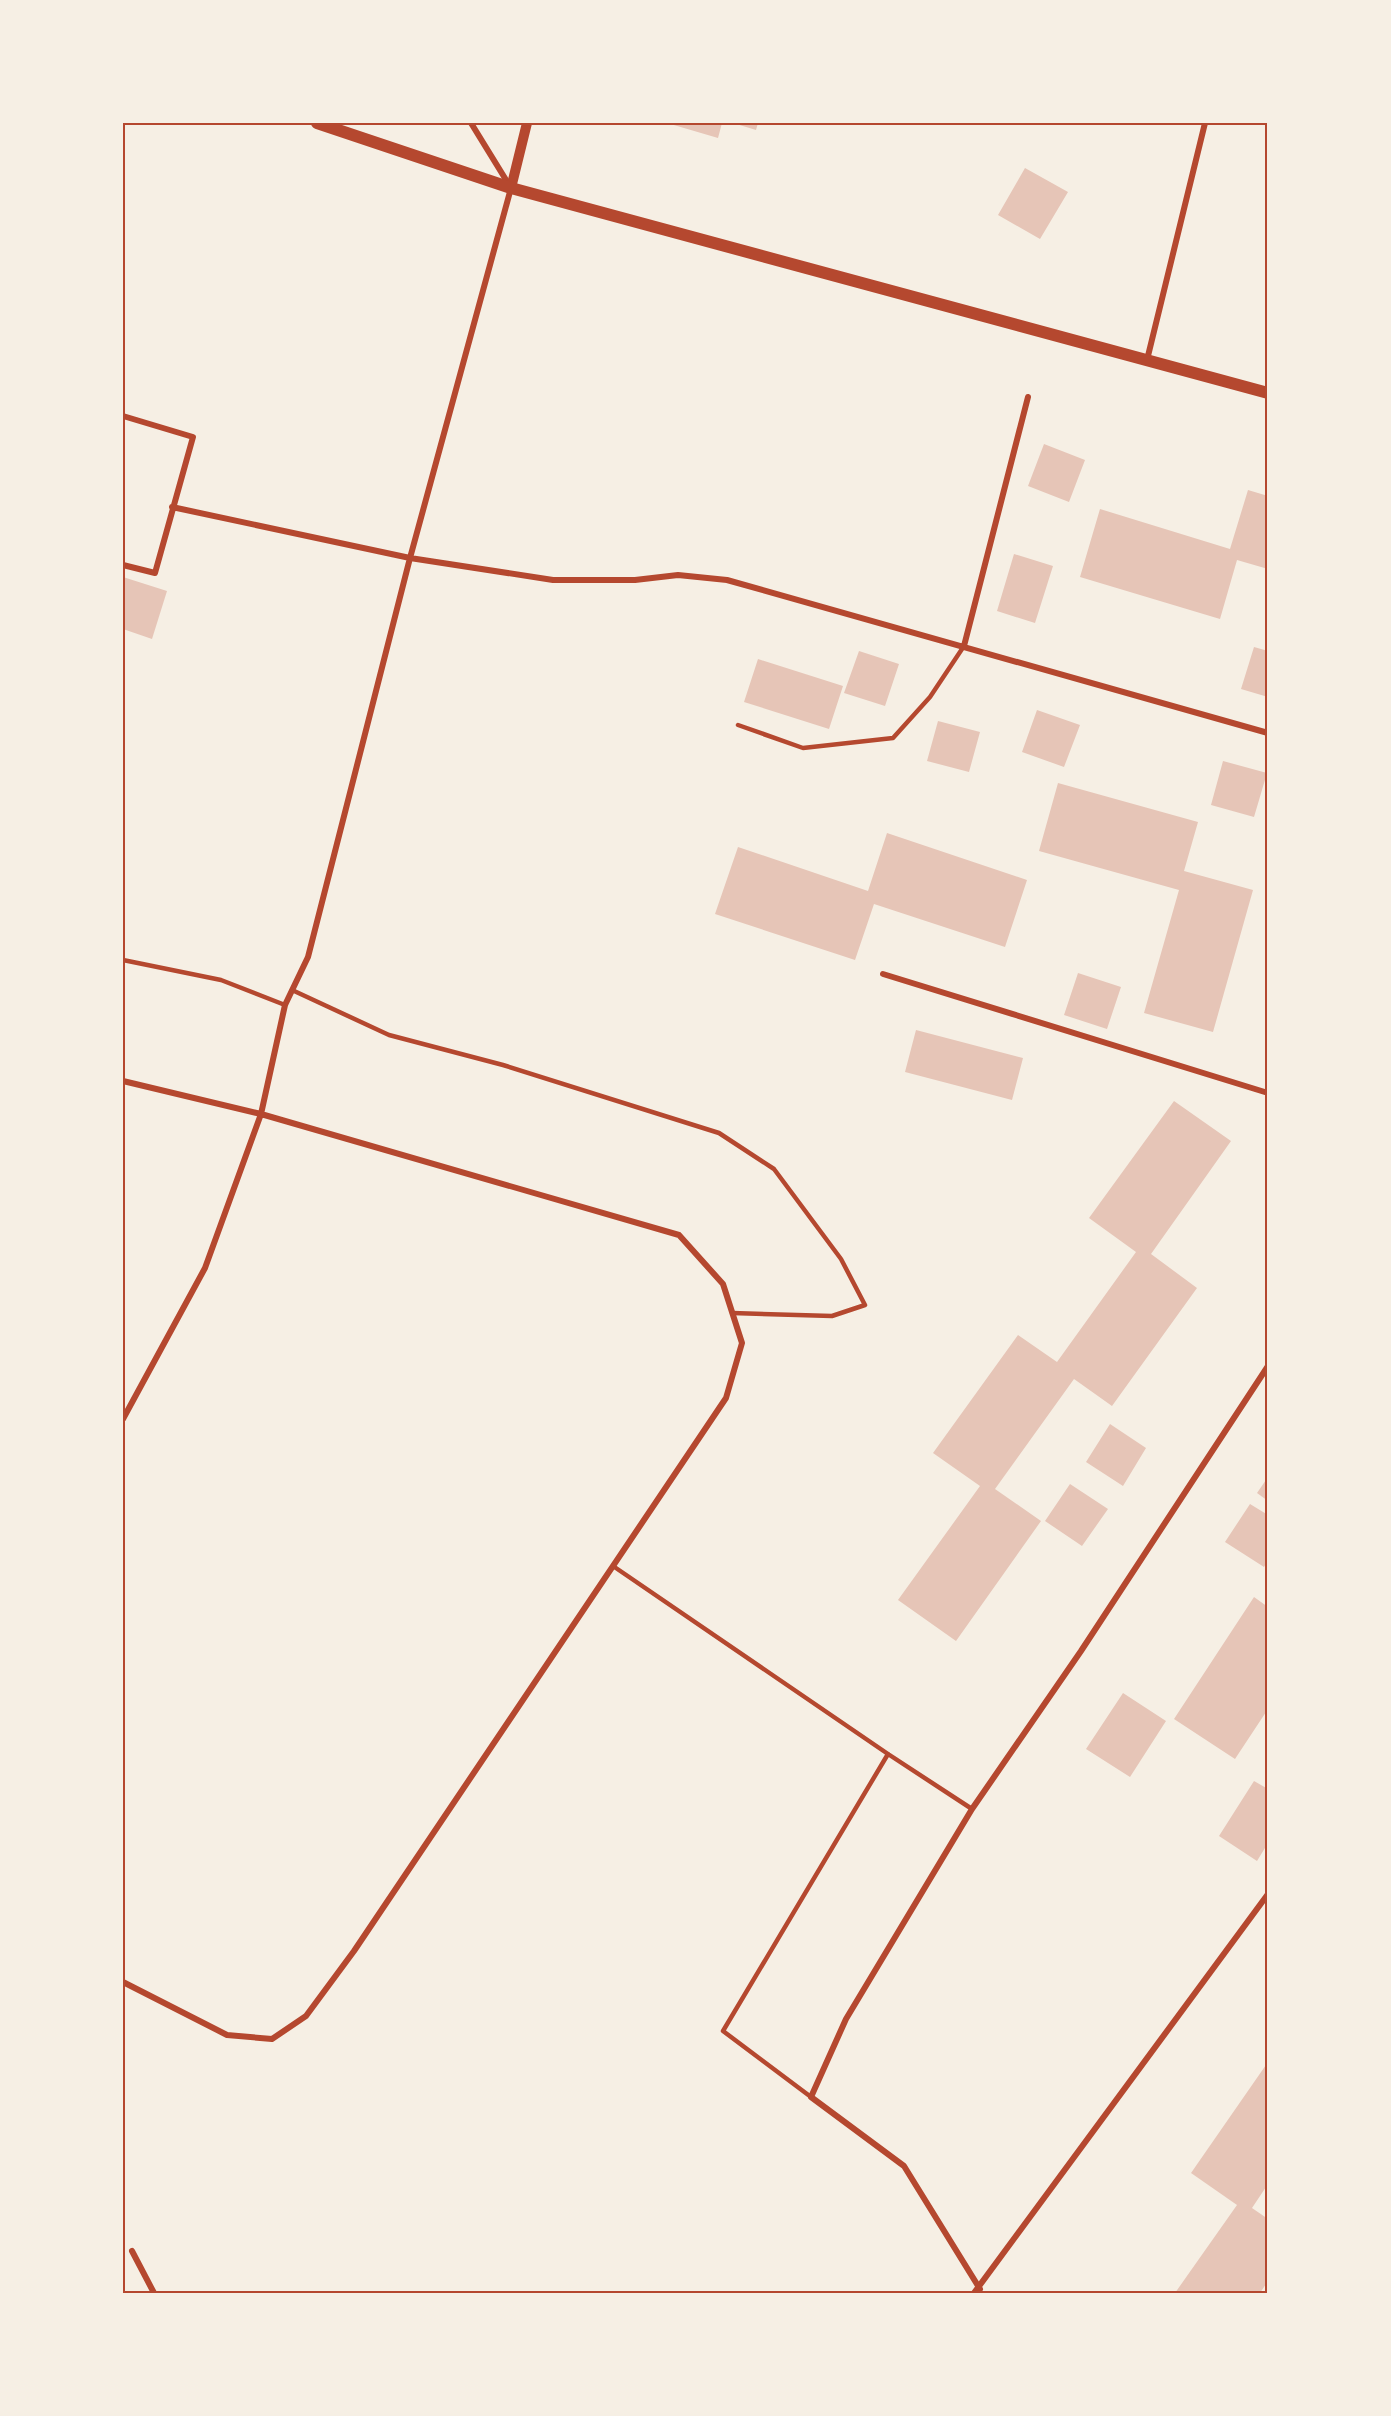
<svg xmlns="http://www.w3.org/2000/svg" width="1391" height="2416" font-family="'Fira Sans Condensed',sans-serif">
<rect width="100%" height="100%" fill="#f6efe4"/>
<path fill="#e6c5b7" d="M 667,123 L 722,123 L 718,138 Z
M 733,123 L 758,123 L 756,130 Z
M 1025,168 L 1068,192 L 1040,239 L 998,215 Z
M 1044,444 L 1085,460 L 1069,502 L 1028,486 Z
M 1248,490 L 1268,496 L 1268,569 L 1237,560 L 1220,619 L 1080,577 L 1100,509 L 1230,549 Z
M 1014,554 L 1053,566 L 1035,623 L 997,611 Z
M 123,577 L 167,591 L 152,639 L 123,629 Z
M 1254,647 L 1268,651 L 1268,697 L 1241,689 Z
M 859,651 L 899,664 L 885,706 L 844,693 Z
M 758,659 L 843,686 L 829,729 L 744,702 Z
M 1037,710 L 1080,725 L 1064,767 L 1022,752 Z
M 938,721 L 980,732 L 969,772 L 927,761 Z
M 1223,761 L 1267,773 L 1254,817 L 1211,805 Z
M 1058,783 L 1198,822 L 1184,871 L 1253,890 L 1213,1032 L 1144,1013 L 1179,890 L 1039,851 Z
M 887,833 L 1027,880 L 1005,947 L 874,904 L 855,960 L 715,914 L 738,847 L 868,891 Z
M 1078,973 L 1121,987 L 1107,1029 L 1064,1015 Z
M 916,1030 L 1023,1058 L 1012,1100 L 905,1072 Z
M 1174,1101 L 1231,1141 L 1151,1254 L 1197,1288 L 1112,1406 L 1074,1379 L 995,1489 L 1041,1521 L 956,1641 L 898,1600 L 980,1486 L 933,1453 L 1018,1335 L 1057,1362 L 1136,1252 L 1089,1218 Z
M 1110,1424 L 1146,1448 L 1123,1486 L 1086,1462 Z
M 1268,1477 L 1268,1501 L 1257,1493 Z
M 1070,1484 L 1108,1509 L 1082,1546 L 1045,1521 Z
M 1250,1504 L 1268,1515 L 1268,1560 L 1264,1567 L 1225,1542 Z
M 1254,1597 L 1268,1607 L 1268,1709 L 1235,1759 L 1174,1719 Z
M 1123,1693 L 1166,1721 L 1130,1777 L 1086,1749 Z
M 1254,1781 L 1268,1789 L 1268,1843 L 1257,1861 L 1219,1836 Z
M 1268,2062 L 1268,2184 L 1252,2208 L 1268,2219 L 1268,2281 L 1260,2293 L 1175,2293 L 1237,2205 L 1191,2173 Z"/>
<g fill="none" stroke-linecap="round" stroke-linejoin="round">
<path stroke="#b5482f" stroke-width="4.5" d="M 738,725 L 803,748 L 893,738 L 930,697 L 964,646
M 123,960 L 221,980 L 285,1005
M 292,990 L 389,1035 L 503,1065 L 719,1133 L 774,1169 L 841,1259 L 865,1305 L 832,1316 L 732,1313
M 613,1566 L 888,1754 L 972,1809
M 811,2097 L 723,2031 L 888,1754"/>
<path stroke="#b5482f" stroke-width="6" d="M 1147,360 L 1205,123
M 123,416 L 193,437 L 155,573 L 123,565
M 172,507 L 410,558 L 553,580 L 635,580 L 678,575 L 727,580 L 1268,733
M 964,646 L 1028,397
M 883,974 L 1268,1093
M 123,1081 L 261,1114 L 679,1235 L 723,1284 L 742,1343 L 726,1398 L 354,1951 L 306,2016 L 272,2039 L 227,2035 L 123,1982
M 123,1419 L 205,1268 L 261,1114 L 285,1005 L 308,957 L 410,558 L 511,188 L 471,123
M 132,2251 L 154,2293
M 980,2289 L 904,2166 L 811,2097 L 846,2019 L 972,1809 L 1081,1651 L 1268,1366
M 974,2293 L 1268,1894"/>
<path stroke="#b5482f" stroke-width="10" d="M 511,188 L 527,123"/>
<path stroke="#b5482f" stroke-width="12" d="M 317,123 L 511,188 L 1268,393"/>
</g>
<rect width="1391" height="2416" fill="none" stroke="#f6efe4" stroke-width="249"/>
<rect x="124" y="124" width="1142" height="2168" fill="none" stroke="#b5482f" stroke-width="2"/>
</svg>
